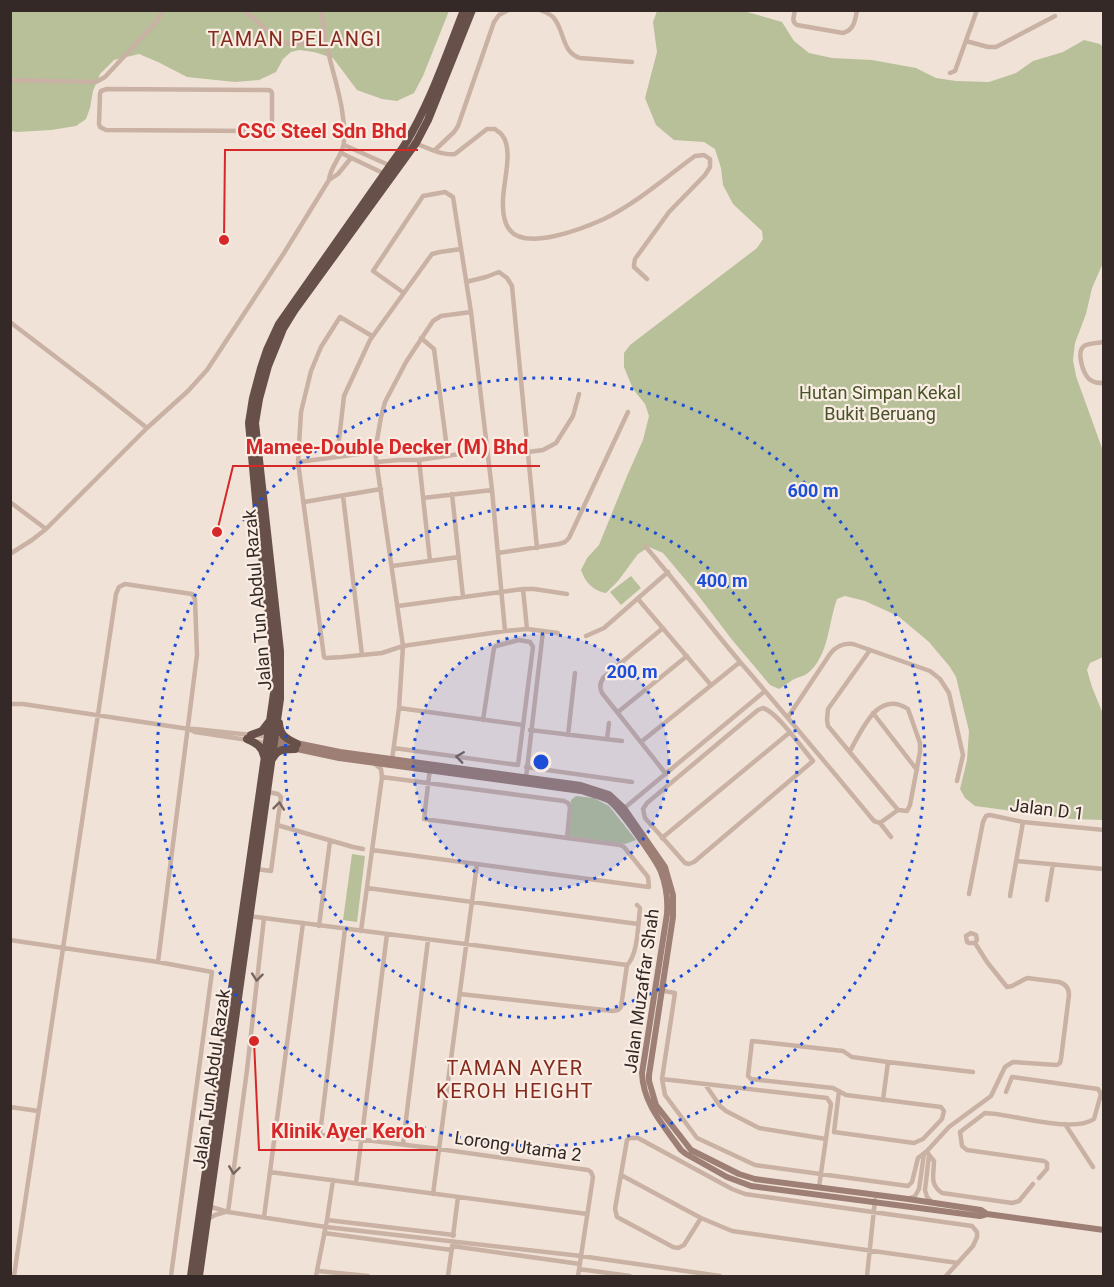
<svg xmlns="http://www.w3.org/2000/svg" width="1114" height="1287" font-family="Roboto,sans-serif">
<rect width="100%" height="100%" fill="#f1e2d8"/>
<path fill="#b7c098" d="M 661,10 L 744,11 L 782,22 L 794,41 L 809,53 L 832,58 L 872,60 L 916,68 L 936,78 L 956,81 L 989,82 L 1016,73 L 1033,61 L 1063,52 L 1084,40 L 1100,44 L 1103,47 L 1103,263 L 1092,288 L 1086,314 L 1075,343 L 1073,360 L 1076,376 L 1103,451 L 1103,657 L 1090,663 L 1087,670 L 1092,687 L 1103,714 L 1103,820 L 1072,819 L 975,806 L 965,798 L 960,789 L 967,760 L 969,731 L 956,677 L 950,667 L 929,642 L 898,616 L 865,601 L 845,596 L 837,599 C 828,624 829,655 808,673 C 803,677 796,677 791,681 C 787,684 784,686 779,689 L 770,685 L 733,641 L 694,590 L 663,553 L 649,547 L 638,554 L 618,581 L 606,593 C 593,591 585,582 581,570 L 587,558 L 599,545 L 627,476 L 643,440 L 649,416 L 645,404 L 633,389 L 624,367 L 624,353 L 630,345 L 757,248 L 763,239 L 762,231 L 733,204 L 723,185 L 721,168 L 715,149 L 704,142 L 674,140 L 656,125 L 645,98 L 657,52 L 653,22 L 657,11 Z
M 10,11 L 449,11 L 423,76 L 414,93 L 397,101 L 382,99 L 357,90 L 333,58 L 314,52 L 299,50 L 291,52 L 283,59 L 276,72 L 259,80 L 235,82 L 187,77 L 158,62 L 139,54 L 114,60 L 100,74 L 93,91 L 90,108 L 86,119 L 76,126 L 51,130 L 17,132 L 11,131 Z
M 631,576 L 641,588 L 621,605 L 610,592 Z
M 576,796 L 594,798 L 609,806 L 636,840 L 625,844 L 568,836 L 571,800 Z
M 352,854 L 365,856 L 357,922 L 343,920 Z"/>
<g fill="none" stroke-linecap="round" stroke-linejoin="round">
<path stroke="#c9b1a4" stroke-width="4.5" d="M 244,10 L 278,40 L 286,43 L 326,46
M 540,10 C 545,12 550,14 553,17 C 565,30 561,52 580,58 L 632,62
M 795,10 C 794,17 791,21 797,25 L 843,33 C 854,30 855,21 857,10
M 966,41 L 988,47 L 996,47 L 1055,16
M 950,73 L 955,71 L 977,10
M 10,80 L 96,82 L 105,77 L 157,21 L 163,10
M 107,89 L 268,90 L 271,91 L 272,93 L 272,125 L 269,130 L 265,131 L 106,130 L 100,127 L 99,124 L 100,94 L 101,91 Z
M 408,140 C 421,145 441,156 455,154 L 487,129 L 495,129 C 497,131 500,132 502,135 C 515,151 501,187 503,207 C 503,214 505,224 509,229 C 525,252 584,228 604,219 C 637,203 666,177 695,156 L 704,155 L 710,159 L 710,167 L 705,175 L 669,212 L 635,259 L 634,265 L 634,267 L 647,279
M 344,145 L 391,166
M 435,150 L 454,132 L 458,126 L 494,22 L 499,15 L 508,10
M 341,153 L 385,174
M 329,180 L 338,174 L 351,158
M 466,282 L 486,277 L 499,272 L 507,278 L 512,286 L 537,548
M 404,293 L 373,271 L 423,196 L 445,192 L 453,197 L 471,312 L 492,490 L 505,631
M 10,322 L 99,390 L 147,428
M 372,336 L 340,317 L 321,347 L 311,371 L 301,412 L 298,462 L 324,657 L 326,658 L 342,657 L 382,653 L 403,646 L 505,631 L 527,629 L 558,633
M 421,338 L 434,349 L 448,456
M 1104,342 C 1098,343 1088,343 1084,346 C 1076,352 1083,373 1089,379 C 1094,383 1098,383 1104,383
M 528,452 L 543,450 L 556,443 L 573,416 L 579,394
M 337,457 L 344,396 L 370,340 L 432,254 L 440,252 L 461,249
M 419,460 L 430,561
M 298,462 L 375,452
M 377,462 L 398,460 L 419,460 L 487,450
M 452,494 L 463,597
M 343,496 L 362,655
M 423,498 L 492,490
M 10,502 L 46,529
M 304,502 L 381,489
M 645,546 C 678,584 708,624 741,663 C 786,715 830,768 874,821 L 880,823 L 891,837
M 498,553 L 559,544 L 565,542 L 569,538 L 628,412
M 10,554 L 32,540 L 46,529 L 147,428 L 188,391 L 207,370 L 284,253 L 329,180 C 330,166 343,156 344,142 C 346,109 334,79 327,47 C 324,35 323,23 321,10
M 392,566 L 459,557
M 523,589 L 527,629
M 638,599 L 711,685
M 398,606 L 523,589 L 534,589 L 567,594
M 663,628 L 604,677 C 600,682 599,687 602,693 L 666,774
M 586,636 L 604,628 L 668,572
M 10,704 L 23,704 L 189,729 L 195,729 L 269,737
M 399,708 L 523,725
M 763,708 C 777,712 803,749 813,761 L 694,862 L 689,864 L 685,863 L 645,818 L 643,809 L 647,803 L 758,710 Z
M 618,712 L 687,656
M 873,713 L 917,770
M 788,717 L 830,654 C 836,646 843,643 853,644 L 930,671 L 940,679 L 949,693 L 963,755 L 957,781
M 191,730 L 195,732 L 268,743
M 530,730 L 622,741
M 568,735 L 575,673
M 607,739 L 609,723
M 641,742 L 740,662
M 394,748 L 518,765 L 533,647 L 530,642 L 519,640 L 496,646 L 494,648 L 483,720
M 850,751 C 862,730 878,689 908,709 L 920,743 L 920,752 L 910,805 L 907,811 L 898,810 L 828,726 L 827,720 L 828,709 L 870,650
M 392,760 L 399,708 L 403,646 L 375,452 L 381,417 L 385,402 L 406,362 L 433,321 L 441,316 L 471,312
M 526,767 L 632,782
M 382,777 L 564,801 L 568,803 L 570,807 L 567,838
M 526,778 L 543,631
M 622,810 L 765,691
M 880,823 L 898,810
M 277,825 L 353,847 L 363,849
M 662,838 L 789,733
M 372,850 L 649,887 L 648,877 L 624,847 L 620,845 L 424,819 L 430,768
M 1016,861 L 1104,869
M 256,869 L 271,871 L 281,797 L 278,794 L 268,792
M 367,888 L 638,924
M 969,894 L 983,822 L 986,816 L 990,815 L 1023,822 L 1104,830
M 1010,896 L 1023,822
M 1047,900 L 1053,864
M 249,916 L 627,965
M 319,926 L 330,841
M 361,931 L 382,777 L 381,769 L 375,764
M 10,940 L 158,962 L 212,972 L 171,1276
M 659,990 L 675,993 L 662,1079 L 665,1095 L 697,1138 L 755,1165 L 908,1186 L 912,1182 L 918,1158 L 927,1151 L 949,1127 L 991,1096 L 1005,1067 L 1013,1062 L 1057,1065 L 1060,1063 L 1061,1059 L 1069,995 C 1069,988 1066,984 1059,982 L 1027,978 L 1012,986 L 1007,987 L 987,962 L 975,943 L 977,940 L 976,935 L 971,933 L 966,936 L 967,942 L 969,943 L 975,943
M 460,994 L 613,1011 L 618,1010 L 621,1007 L 627,965 C 638,955 638,924 640,908 L 637,905
M 662,1079 L 827,1098 L 831,1104 L 819,1187
M 705,1084 L 720,1106 L 726,1111 L 759,1128 L 826,1139
M 839,1091 L 834,1132 L 914,1143 L 923,1139 L 942,1119 L 944,1111 L 941,1107 L 846,1095 L 833,1088 L 751,1079 L 748,1076 L 752,1041 L 843,1051 L 852,1057 L 888,1062
M 1006,1092 L 1012,1077 L 1098,1089 L 1101,1094 L 1094,1119 C 1073,1134 1013,1114 985,1113 L 960,1132 L 962,1146 L 967,1150 L 1044,1161 L 1047,1163 L 1047,1169 L 1039,1178
M 883,1100 L 888,1062 L 973,1072
M 10,1107 L 38,1111
M 1065,1124 L 1093,1167
M 276,1129 L 439,1149 L 588,1170 L 591,1172 L 593,1177 L 578,1276
M 320,1134 L 345,929
M 403,1144 L 428,940
M 927,1151 L 929,1155 L 934,1161 C 934,1174 929,1184 942,1193 L 1012,1203 L 1019,1201 L 1033,1184
M 929,1155 L 925,1190 L 927,1197 L 932,1202
M 270,1172 L 587,1214
M 621,1175 L 701,1218 L 732,1231 L 958,1263
M 356,1183 L 387,934
M 433,1194 L 477,864
M 908,1199 L 915,1196 L 919,1189 L 924,1154
M 208,1206 L 228,1212 L 326,1227 L 581,1256 L 720,1276
M 228,1212 L 247,1070 L 264,918
M 264,1217 L 303,923
M 701,1218 L 684,1245 L 678,1248 L 673,1247 L 617,1217 L 615,1209 L 627,1140 L 630,1138 L 638,1138 L 732,1189 L 745,1194 L 972,1226 L 977,1232 L 977,1237 L 973,1246 L 946,1276
M 208,1219 L 215,1215 L 225,1212
M 327,1220 L 454,1235
M 324,1233 L 452,1250
M 453,1236 L 458,1197
M 452,1246 L 580,1264
M 579,1269 L 630,1276
M 318,1271 L 368,1276
M 14,1276 L 116,594 L 119,587 L 125,584 L 192,594 L 195,599 L 197,655 L 158,962
M 316,1276 L 327,1220 L 333,1180
M 448,1276 L 452,1247
M 867,1276 L 875,1200"/>
<path stroke="#9d7f75" stroke-width="6" d="M 272,738 L 340,752 L 581,785 L 609,794 L 624,808 L 665,867 L 673,895 L 673,917 L 649,1075 L 649,1081 L 656,1105 L 691,1150 L 739,1174 L 755,1179 L 908,1199 L 981,1210 L 987,1214
M 269,743 L 339,758 L 581,791 C 590,794 600,796 608,800 C 618,806 657,861 661,872 C 666,885 668,900 667,914 L 642,1073 C 643,1104 664,1126 681,1150 L 686,1154 L 727,1177 L 751,1186 L 980,1216 L 987,1214 L 1104,1230"/>
<path stroke="#665049" stroke-width="8" d="M 279,723 C 280,736 286,738 297,744
M 251,735 L 262,731 L 269,722
M 247,739 C 256,743 262,746 264,756
M 273,758 C 277,749 286,749 295,749
M 191,1276 L 274,693 L 275,670 L 272,640 L 258,522 L 249,423 L 253,398 L 261,368 L 267,350 L 279,324 L 404,146 C 430,104 446,56 464,10
M 199,1276 L 280,699 L 280,651 L 255,423 L 259,399 L 268,366 L 283,329 L 294,311 L 416,143 L 428,120 L 472,10"/>
</g>
<defs><path id="oneway-chevron" d="M-2-3.5L2.5 0L-2 3.5" fill="none" stroke-width="1.6" stroke-linecap="round" stroke-linejoin="round" transform="scale(1.5)"/></defs>
<g stroke="#77665f">
<use href="#oneway-chevron" transform="translate(460 757) rotate(-172)"/>
<use href="#oneway-chevron" transform="translate(279 806) rotate(-84)"/>
<use href="#oneway-chevron" transform="translate(257 977) rotate(96)"/>
<use href="#oneway-chevron" transform="translate(234 1170) rotate(98)"/>
</g>
<circle cx="541" cy="762" r="128" fill="#1d4ed8" fill-opacity=".12"/>
<g fill="none" stroke="#1d4ed8" stroke-width="3" stroke-dasharray="3 6">
<circle cx="541" cy="762" r="128"/>
<circle cx="541" cy="762" r="256"/>
<circle cx="541" cy="762" r="384"/>
</g>
<g text-anchor="middle" dominant-baseline="central" stroke-width="4.5" stroke-linejoin="round" paint-order="stroke">
<g font-size="18" fill="#485329" stroke="#f9ede4">
<text x="880" y="392">Hutan Simpan Kekal<tspan x="880" dy="21">Bukit Beruang</tspan></text>
</g>
<g font-size="18" fill="#342926" stroke="#f9ede4">
<text transform="translate(257 600) rotate(-95)">Jalan Tun Abdul Razak</text>
<text transform="translate(1047 809) rotate(7)">Jalan D 1</text>
<text transform="translate(641 991) rotate(-82)">Jalan Muzaffar Shah</text>
<text transform="translate(211 1079) rotate(-82)">Jalan Tun Abdul Razak</text>
<text transform="translate(518 1146) rotate(8)">Lorong Utama 2</text>
</g>
<g font-size="20" letter-spacing="1.5" fill="#852b1d" stroke="#f9ede4">
<text x="295" y="39">TAMAN PELANGI</text>
<text x="515" y="1068">TAMAN AYER<tspan x="515" dy="23">KEROH HEIGHT</tspan></text>
</g>
</g>
<circle cx="541" cy="762" r="9" fill="#1d4ed8" stroke="#f9ede4" stroke-width="3"/>
<g font-size="18" text-anchor="middle" font-weight="bold" fill="#1d4ed8" stroke="#f9ede4" stroke-width="4.5" stroke-linejoin="round" paint-order="stroke">
<text x="813" y="497">600 m</text>
<text x="722" y="587">400 m</text>
<text x="632" y="678">200 m</text>
</g>
<path fill="none" stroke="#d62828" stroke-width="2" d="M224 240L225 150H418M217 532L233 466H540M254 1041L259 1150H438"/>
<g fill="#d62828" stroke="#f9ede4" stroke-width="2">
<circle cx="224" cy="240" r="6"/>
<circle cx="217" cy="532" r="6"/>
<circle cx="254" cy="1041" r="6"/>
</g>
<g font-size="20" text-anchor="middle" font-weight="bold" fill="#d62828" stroke="#f9ede4" stroke-width="4.5" stroke-linejoin="round" paint-order="stroke">
<text x="322" y="138">CSC Steel Sdn Bhd</text>
<text x="387" y="454">Mamee-Double Decker (M) Bhd</text>
<text x="348" y="1138">Klinik Ayer Keroh</text>
</g>
<rect width="1114" height="1287" fill="none" stroke="#342926" stroke-width="24"/>
</svg>
